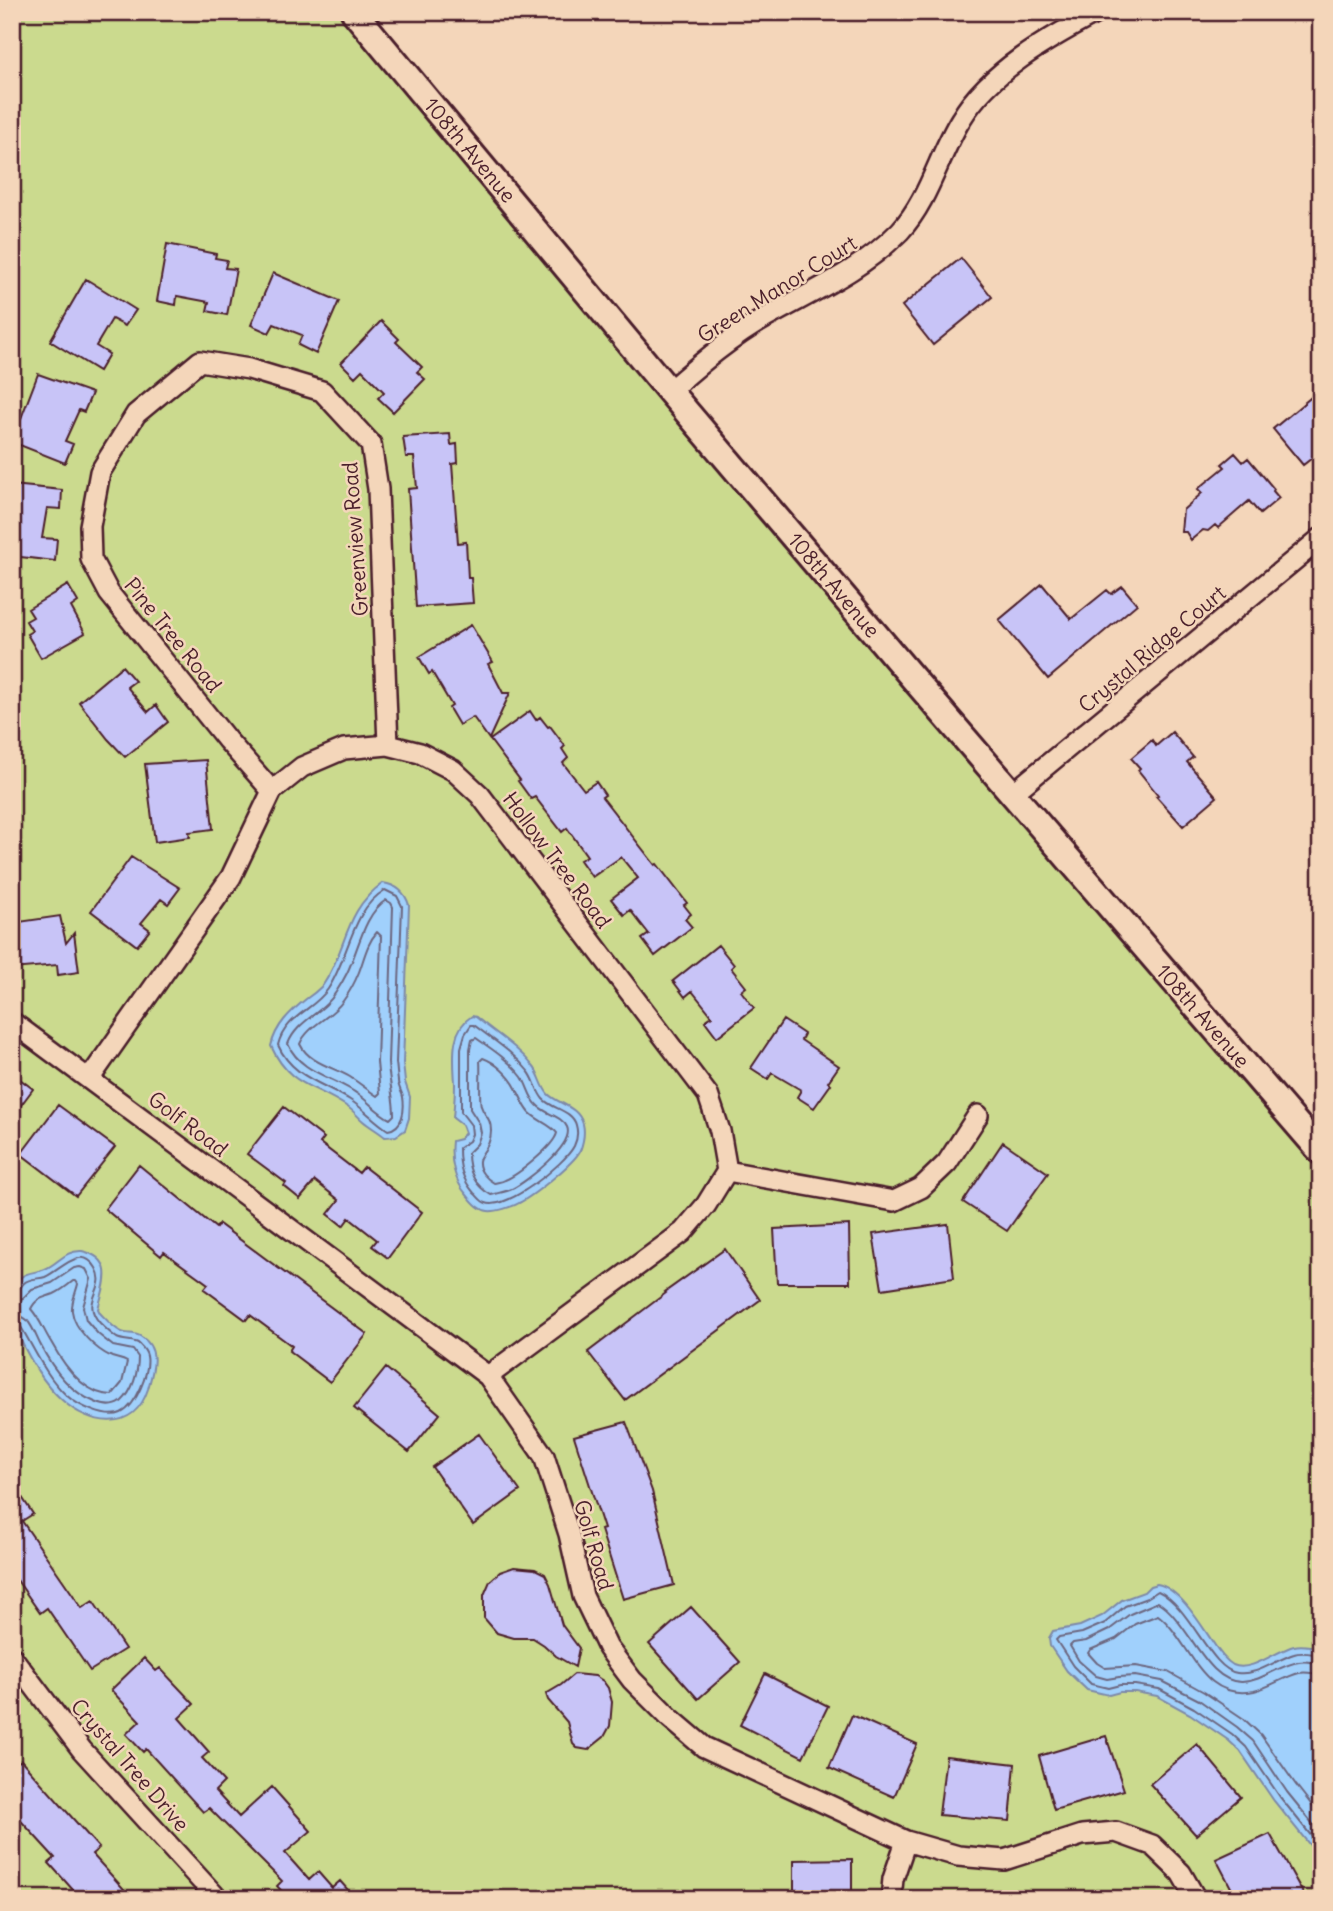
<svg xmlns="http://www.w3.org/2000/svg" width="1333" height="1911" font-family="Delius,sans-serif">
<rect width="100%" height="100%" fill="#f4d6ba"/>
<filter id="ink" filterUnits="userSpaceOnUse"><feTurbulence type="fractalNoise" baseFrequency=".0143" numOctaves="2"/><feDisplacementMap in="SourceGraphic" scale="14" xChannelSelector="R" yChannelSelector="G"/><feConvolveMatrix kernelMatrix="1 2 1 2 8 2 1 2 1" color-interpolation-filters="sRGB"/></filter>
<g filter="url(#ink)">
<path fill="#cbda8e" stroke="#8a7c5c" stroke-width="2" d="M 12,12 L 340,12 L 1321,1152 L 1321,1899 L 12,1899 Z"/>
<path fill="#a0d0fc" stroke="#7e89a8" stroke-width="2" d="M 383,883 C 397,885 405,892 409,905 L 403,1063 L 405,1082 L 410,1097 L 409,1118 L 405,1130 L 396,1136 L 385,1137 C 378,1131 370,1127 363,1121 C 357,1116 353,1110 346,1106 C 313,1084 290,1087 271,1046 C 276,1025 290,1012 306,999 C 312,995 318,990 323,985 C 347,950 344,910 383,883 Z
M 472,1016 L 476,1017 C 495,1033 517,1046 533,1066 C 540,1074 541,1086 548,1094 C 558,1104 578,1106 583,1124 C 585,1132 583,1143 580,1151 C 573,1164 533,1196 519,1203 C 512,1207 496,1212 488,1211 C 479,1210 473,1202 467,1195 C 454,1181 450,1160 452,1141 L 460,1139 L 465,1133 L 462,1125 L 453,1118 C 454,1107 455,1095 455,1084 C 454,1061 449,1030 472,1016 Z
M 82,1251 C 117,1259 104,1285 98,1309 L 100,1313 C 106,1319 112,1327 120,1331 C 126,1335 133,1332 140,1336 C 161,1348 153,1371 148,1389 C 134,1433 90,1426 62,1400 C 43,1383 31,1361 20,1339 C 19,1338 15,1330 15,1329 C 11,1320 12,1307 13,1297 C 13,1290 14,1283 20,1278 C 27,1271 37,1273 45,1269 C 59,1263 65,1250 82,1251 Z
M 1157,1584 C 1179,1588 1200,1623 1212,1641 C 1217,1649 1224,1660 1233,1665 C 1251,1673 1277,1650 1294,1646 C 1303,1644 1312,1646 1321,1648 L 1321,1859 L 1274,1801 L 1240,1751 L 1228,1740 L 1190,1714 L 1157,1696 L 1135,1692 L 1120,1692 L 1109,1695 L 1087,1690 L 1067,1671 L 1050,1646 L 1049,1638 L 1053,1631 L 1080,1626 L 1102,1616 L 1122,1600 L 1144,1592 L 1150,1586 Z"/>
<g fill="none" stroke-linecap="round" stroke-linejoin="round">
<path stroke="#6c667f" stroke-width="2" d="M 385,890 L 397,896 L 402,906 L 396,1063 C 397,1069 397,1075 398,1081 C 398,1087 402,1092 403,1097 C 405,1110 403,1128 388,1130 C 374,1121 363,1108 350,1100 C 323,1083 292,1077 278,1045 C 285,1016 314,1010 328,989 C 349,958 351,910 385,890 Z
M 386,900 L 391,903 L 393,907 L 388,1063 C 389,1081 394,1098 394,1115 L 390,1119 C 378,1113 370,1103 359,1095 C 336,1077 301,1074 288,1044 C 297,1020 324,1013 336,992 C 340,986 344,979 347,973 C 358,951 364,914 386,900 Z
M 377,932 L 381,936 L 377,1062 L 380,1093 L 377,1096 C 368,1090 359,1083 350,1077 C 333,1067 309,1063 300,1044 C 308,1025 331,1018 343,1001 C 349,993 355,982 359,972 C 364,959 367,943 377,932 Z
M 471,1025 L 474,1025 C 493,1040 513,1052 528,1071 C 535,1079 536,1091 543,1099 C 552,1109 572,1110 576,1125 C 578,1132 577,1140 574,1146 C 565,1164 506,1211 486,1203 C 481,1202 478,1196 474,1193 C 462,1179 459,1166 459,1148 L 469,1141 L 472,1134 L 471,1125 L 461,1112 L 461,1048 L 465,1034 Z
M 476,1038 C 492,1049 510,1061 522,1077 C 528,1086 529,1097 537,1105 C 545,1114 562,1116 567,1127 C 575,1145 526,1182 512,1189 C 506,1192 497,1193 491,1195 C 475,1186 468,1172 468,1153 L 477,1144 L 481,1133 L 479,1123 L 470,1109 L 470,1049 L 472,1040 Z
M 483,1058 C 495,1062 510,1076 516,1088 C 521,1097 523,1105 530,1113 C 538,1121 550,1124 557,1133 C 554,1146 518,1175 505,1180 C 502,1182 498,1182 494,1183 C 487,1179 478,1171 479,1161 C 480,1153 491,1147 491,1131 C 491,1117 484,1116 481,1106 C 479,1101 481,1069 480,1061 Z
M 73,1281 L 76,1281 L 78,1284 C 76,1293 71,1302 72,1311 C 74,1329 96,1350 112,1357 C 117,1359 122,1359 127,1362 L 122,1383 L 112,1395 C 84,1395 63,1364 51,1342 C 44,1331 40,1319 31,1309 C 36,1298 43,1298 54,1294 C 61,1291 67,1286 73,1281 Z
M 12,1292 C 21,1291 19,1288 24,1283 C 29,1278 39,1279 45,1277 C 60,1271 81,1243 96,1268 C 109,1289 79,1300 100,1323 C 105,1328 111,1334 117,1338 C 123,1341 131,1340 138,1343 C 142,1347 146,1350 147,1356 C 150,1372 136,1406 121,1413 C 106,1420 77,1405 66,1395 C 45,1375 35,1350 21,1327 L 12,1323
M 12,1301 L 23,1298 L 32,1289 L 52,1283 L 74,1268 L 80,1267 L 86,1269 L 91,1279 L 83,1307 L 86,1320 L 98,1334 L 113,1346 L 133,1350 L 138,1357 C 138,1373 133,1391 121,1402 C 113,1408 104,1406 95,1402 C 70,1392 52,1368 40,1344 C 36,1336 33,1327 27,1320 C 23,1316 18,1315 12,1315
M 1321,1655 C 1312,1654 1302,1651 1294,1654 C 1275,1660 1257,1676 1237,1673 C 1210,1669 1190,1606 1158,1591 L 1147,1598 L 1125,1606 L 1105,1623 L 1082,1633 L 1059,1637 L 1056,1640 L 1073,1666 L 1091,1684 L 1108,1688 L 1120,1685 L 1135,1685 L 1159,1689 L 1194,1708 L 1232,1734 L 1246,1747 L 1280,1797 L 1321,1848
M 1321,1663 C 1314,1663 1306,1660 1299,1662 C 1279,1665 1263,1681 1242,1682 C 1206,1683 1189,1621 1158,1602 L 1130,1614 L 1109,1630 L 1086,1641 L 1073,1643 L 1070,1646 L 1079,1661 L 1096,1676 L 1107,1679 L 1119,1677 L 1135,1676 L 1162,1681 L 1199,1700 L 1237,1727 L 1253,1741 L 1287,1792 L 1321,1834
M 1321,1674 C 1314,1674 1306,1671 1299,1673 C 1284,1677 1270,1687 1254,1691 C 1200,1702 1191,1640 1158,1615 L 1135,1624 L 1116,1639 L 1090,1650 L 1088,1653 L 1097,1663 L 1105,1668 L 1136,1666 L 1168,1672 L 1204,1692 L 1244,1719 L 1261,1735 L 1296,1785 L 1321,1817"/>
</g>
<path fill="#c8c4f7" stroke="#4a1f2b" stroke-width="2" d="M 167,244 L 216,254 L 215,258 L 227,260 L 225,268 L 236,269 L 227,315 L 207,311 L 209,302 L 177,296 L 176,305 L 157,301 Z
M 961,258 L 992,297 L 933,345 L 902,306 Z
M 273,273 L 339,301 L 316,354 L 298,345 L 302,335 L 274,324 L 269,333 L 251,325 Z
M 86,279 L 136,310 L 125,326 L 112,319 L 96,346 L 109,354 L 99,371 L 50,341 Z
M 381,321 L 399,339 L 396,342 L 422,367 L 417,372 L 425,379 L 393,412 L 378,398 L 384,392 L 362,370 L 355,377 L 341,363 Z
M 38,374 L 92,393 L 84,412 L 79,410 L 65,441 L 73,444 L 65,463 L 12,442 Z
M 1321,389 L 1321,451 L 1303,465 L 1273,429 Z
M 450,434 L 451,445 L 457,444 L 458,463 L 452,464 L 458,543 L 466,542 L 468,578 L 471,578 L 473,603 L 416,607 L 408,489 L 417,488 L 414,457 L 406,457 L 403,437 Z
M 1235,453 L 1243,462 L 1248,458 L 1274,489 L 1273,491 L 1279,498 L 1260,514 L 1249,501 L 1218,528 L 1215,525 L 1208,531 L 1203,530 L 1191,540 L 1186,532 L 1181,532 L 1183,510 L 1202,493 L 1198,489 L 1225,467 L 1222,464 Z
M 12,485 L 62,490 L 61,509 L 47,508 L 42,538 L 57,539 L 55,561 L 12,556 Z
M 1042,584 L 1071,619 L 1107,590 L 1111,594 L 1122,586 L 1137,604 L 1048,679 L 999,620 Z
M 68,585 L 78,602 L 71,607 L 85,633 L 41,658 L 27,634 L 32,631 L 26,621 L 33,617 L 28,609 Z
M 471,625 L 493,662 L 488,664 L 503,693 L 510,693 L 489,739 L 473,717 L 459,725 L 449,708 L 452,706 L 432,672 L 429,674 L 419,657 Z
M 122,666 L 135,681 L 127,687 L 148,712 L 156,705 L 168,722 L 125,757 L 108,739 L 79,702 Z
M 530,711 L 536,720 L 540,717 L 548,727 L 550,726 L 565,746 L 562,749 L 568,758 L 563,763 L 584,790 L 596,782 L 605,795 L 602,797 L 655,865 L 657,864 L 687,903 L 684,905 L 691,914 L 685,919 L 692,927 L 655,956 L 642,939 L 649,934 L 630,910 L 624,915 L 611,899 L 638,878 L 621,857 L 592,877 L 580,860 L 587,856 L 567,828 L 562,832 L 535,797 L 531,799 L 518,781 L 520,780 L 490,740 Z
M 1172,732 L 1193,757 L 1187,762 L 1217,797 L 1183,826 L 1156,796 L 1158,795 L 1138,770 L 1140,768 L 1131,758 L 1152,740 L 1156,746 Z
M 206,760 L 213,829 L 189,832 L 190,837 L 155,842 L 145,764 Z
M 131,857 L 180,888 L 168,904 L 161,899 L 141,923 L 150,930 L 137,946 L 91,911 Z
M 60,916 L 66,943 L 74,933 L 79,972 L 58,975 L 57,965 L 12,969 L 12,923 Z
M 718,945 L 734,965 L 731,968 L 746,987 L 741,991 L 754,1008 L 717,1037 L 705,1021 L 712,1016 L 692,991 L 685,997 L 673,981 Z
M 783,1020 L 804,1034 L 801,1040 L 839,1066 L 828,1082 L 831,1084 L 814,1108 L 797,1097 L 801,1090 L 772,1073 L 768,1079 L 751,1068 Z
M 12,1073 L 33,1089 L 12,1117 Z
M 58,1105 L 115,1147 L 76,1196 L 21,1154 Z
M 284,1107 L 324,1138 L 320,1143 L 359,1173 L 364,1167 L 422,1212 L 388,1258 L 372,1246 L 377,1240 L 349,1218 L 343,1226 L 328,1214 L 339,1200 L 315,1181 L 300,1199 L 284,1186 L 286,1183 L 247,1154 Z
M 1003,1142 L 1048,1173 L 1007,1231 L 963,1202 Z
M 139,1165 L 216,1228 L 219,1224 L 367,1334 L 330,1382 L 289,1351 L 292,1346 L 250,1315 L 246,1320 L 204,1289 L 208,1284 L 164,1252 L 161,1256 L 105,1209 Z
M 948,1224 L 954,1278 L 882,1289 L 873,1234 Z
M 849,1225 L 850,1283 L 777,1283 L 774,1229 Z
M 725,1249 L 760,1300 L 625,1400 L 588,1352 L 666,1293 L 665,1292 Z
M 386,1368 L 440,1414 L 409,1452 L 354,1408 Z
M 626,1422 L 652,1491 L 674,1585 L 623,1599 L 601,1530 L 604,1529 L 574,1436 Z
M 479,1434 L 520,1491 L 473,1525 L 432,1467 Z
M 12,1482 L 33,1514 L 22,1521 L 82,1608 L 93,1601 L 125,1649 L 90,1671 L 47,1608 L 40,1613 L 12,1573 Z
M 514,1567 L 535,1569 L 545,1574 L 550,1584 L 562,1625 L 579,1648 L 575,1667 L 556,1656 L 544,1645 L 533,1638 L 514,1638 L 497,1633 L 484,1618 L 484,1595 L 490,1581 L 500,1572 Z
M 691,1607 L 740,1662 L 698,1699 L 649,1644 Z
M 144,1658 L 156,1671 L 160,1668 L 194,1704 L 179,1718 L 209,1752 L 202,1758 L 224,1782 L 215,1791 L 239,1817 L 272,1787 L 311,1831 L 285,1853 L 309,1880 L 318,1872 L 332,1888 L 340,1881 L 356,1899 L 289,1899 L 277,1886 L 282,1881 L 209,1808 L 203,1812 L 146,1749 L 143,1752 L 126,1734 L 140,1721 L 111,1690 Z
M 574,1674 L 595,1676 L 603,1681 L 608,1688 L 612,1702 L 610,1726 L 604,1737 L 588,1750 L 577,1748 L 573,1744 L 567,1722 L 548,1700 L 546,1694 L 561,1685 Z
M 765,1674 L 828,1706 L 803,1757 L 740,1725 Z
M 852,1715 L 917,1744 L 894,1797 L 829,1768 Z
M 1106,1736 L 1124,1790 L 1054,1810 L 1039,1756 Z
M 1197,1744 L 1241,1797 L 1196,1835 L 1150,1784 Z
M 946,1756 L 1015,1764 L 1010,1821 L 939,1815 Z
M 21,1760 L 99,1848 L 92,1854 L 133,1899 L 81,1899 L 49,1863 L 55,1858 L 12,1811 L 12,1767 Z
M 1270,1834 L 1303,1893 L 1293,1899 L 1237,1899 L 1216,1859 Z
M 852,1859 L 852,1899 L 794,1899 L 794,1860 Z"/>
<g fill="none" stroke-linecap="round" stroke-linejoin="round">
<g stroke="#4a1f2b" stroke-width="24">
<path id="minor" d="M 669,391 C 700,364 731,337 767,317 C 813,291 862,270 900,231 C 929,200 939,154 961,119 C 990,70 1050,38 1098,12
M 272,791 L 227,740 L 109,593 L 91,559 L 90,526 L 100,472 L 136,414 L 200,361 L 249,369 L 322,391 L 371,444 L 378,489 L 388,745
M 1012,794 L 1321,538
M 12,1022 L 488,1376 L 544,1456 L 569,1534 L 583,1596 L 608,1648 L 632,1680 L 670,1718 L 704,1747 L 906,1841 L 958,1856 L 1004,1860 L 1082,1835 L 1116,1832 L 1152,1845 L 1181,1873 L 1196,1899
M 90,1078 L 231,877 L 272,791 L 302,767 L 344,749 L 388,745 L 420,753 L 453,770 L 480,795 L 708,1095 L 720,1131 L 727,1171 L 706,1205 L 683,1232 L 488,1376
M 727,1171 L 894,1201 L 921,1188 L 947,1163 L 978,1115
M 12,1657 L 82,1750 L 218,1899
M 891,1899 L 893,1879 L 906,1841"/>
</g>
<g stroke="#4a1f2b" stroke-width="30">
<path id="tertiary" d="M 354,12 L 669,391 L 917,683 L 1321,1152"/>
</g>
<use href="#minor" stroke="#f4d6ba" stroke-width="19"/>
<use href="#tertiary" stroke="#f4d6ba" stroke-width="24"/>
</g>
</g>
<g text-anchor="middle" dominant-baseline="central" stroke-width="5" stroke-linejoin="round" paint-order="stroke">
<g font-size="21" fill="#4a1f2b" stroke="#f4d6ba">
<text transform="translate(470 150) rotate(50)">108th Avenue</text>
<text transform="translate(777 289) rotate(-32)">Green Manor Court</text>
<text transform="translate(355 539) rotate(-94)">Greenview Road</text>
<text transform="translate(834 585) rotate(50)">108th Avenue</text>
<text transform="translate(173 635) rotate(51)">Pine Tree Road</text>
<text transform="translate(1152 649) rotate(-40)">Crystal Ridge Court</text>
<text transform="translate(557 860) rotate(53)">Hollow Tree Road</text>
<text transform="translate(1203 1016) rotate(49)">108th Avenue</text>
<text transform="translate(188 1124) rotate(37)">Golf Road</text>
<text transform="translate(594 1545) rotate(74)">Golf Road</text>
<text transform="translate(130 1765) rotate(49)">Crystal Tree Drive</text>
</g>
</g>
<rect width="1333" height="1911" fill="none" stroke="#f4d6ba" stroke-width="42"/>
<rect x="21" y="21" width="1291" height="1869" fill="none" stroke="#4a1f2b" stroke-width="2.5" filter="url(#ink)"/>
</svg>
